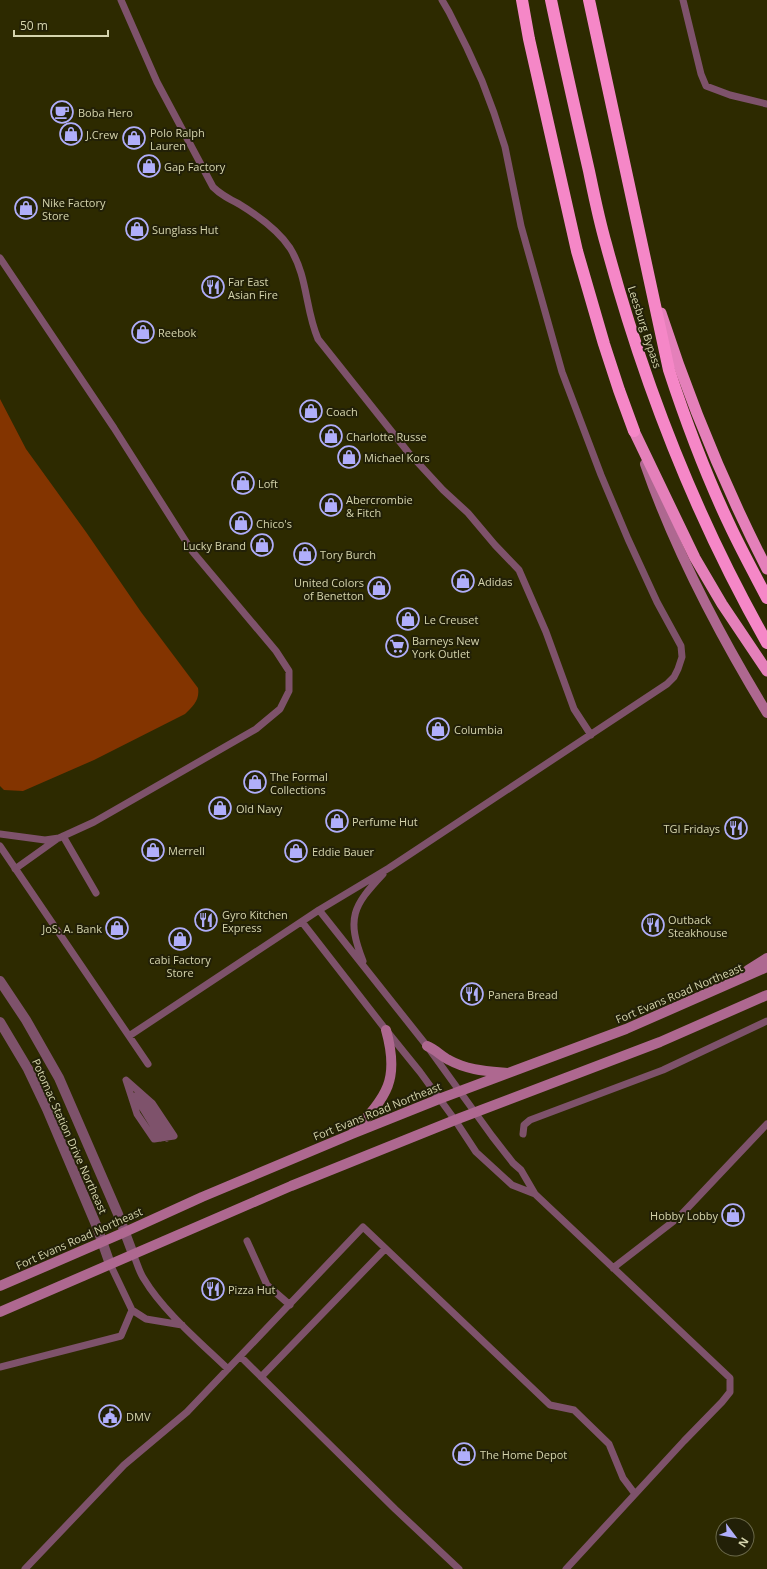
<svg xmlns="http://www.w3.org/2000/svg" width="767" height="1569" font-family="'Open Sans',sans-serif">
<rect width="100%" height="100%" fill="#2d2a00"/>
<path fill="#833400" d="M 0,399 L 26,449 L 86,532 L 141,612 L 198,688 C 200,700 193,706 185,714 L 94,760 L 23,791 L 4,790 L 0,786 Z"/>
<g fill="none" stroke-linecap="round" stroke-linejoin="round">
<path stroke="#7e526b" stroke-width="7" d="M 121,0 L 157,82 L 213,187 C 221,195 229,199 239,204 C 257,215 278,230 290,248 C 308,277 305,309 318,339 L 408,452 L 443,490 L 468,513 L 495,545 L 519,570 L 546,632 L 574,709 L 591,735
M 683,0 L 701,74 L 706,86 L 730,95 L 767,104
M 0,258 L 114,428 L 192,551 L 276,651 L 289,671 L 289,691 L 280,709 L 256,729 L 94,822 L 59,838 L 45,840 L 0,834
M 63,836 L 96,893
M 0,846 L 148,1064
M 15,869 L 57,839
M 319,910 L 427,1046 L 492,1136 L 513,1163 L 521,1170 L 535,1194 L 730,1378 L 730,1392 L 722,1402 L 684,1441 L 566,1569
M 302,922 L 386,1030 L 420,1072 L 455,1120 L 476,1152 L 512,1185 L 535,1194
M 363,961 C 346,918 353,906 383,874
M 129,1036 L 319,910 L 389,868 L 667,684 L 674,677 L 678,669 L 682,657 L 681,646 L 657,602 L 628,539 L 601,475 L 562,372 L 521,226 L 505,147 L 494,113 L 482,81 L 467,48 L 449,12 L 442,0
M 126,1080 L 152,1103 L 174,1136 L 154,1139 L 137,1114 Z
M 135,1096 L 161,1138
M 141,1099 L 148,1107 L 167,1138
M 523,1134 L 524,1125 L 530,1120 L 663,1070 L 767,1021
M 247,1241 L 267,1285 L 290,1305
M 133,1254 C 137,1262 139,1272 144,1279 C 163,1311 201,1343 228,1369
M 110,1264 L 132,1310 L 146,1319 L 182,1325
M 613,1268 L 679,1217 L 767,1124
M 241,1357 L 395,1509 L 459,1569
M 0,1367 L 121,1336 L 132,1310
M 261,1377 L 385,1249
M 25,1569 L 124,1465 L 187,1412 L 363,1227 L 550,1405 L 574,1410 L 609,1444 L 623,1478 L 635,1494"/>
<path stroke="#7e526b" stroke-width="10" d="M 0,981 L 26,1020 L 59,1078 L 118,1214 L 133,1254
M 0,1022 L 28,1069 L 47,1109 L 97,1227 L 110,1264"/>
<path stroke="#ae6890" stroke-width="10" d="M 645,464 C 675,551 719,634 767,713
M 748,970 L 767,958
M 427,1046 C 435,1049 441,1056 449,1060 C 467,1070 486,1071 507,1073
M 354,1131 C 387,1096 400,1080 386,1030
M 0,1286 L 125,1232 L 202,1197 L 352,1134 L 439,1099 L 626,1029 L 767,967
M 0,1312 L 291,1186 L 455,1120 L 660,1042 L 767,995"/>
<path stroke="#e480ba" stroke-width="11" d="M 661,313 C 690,402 725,487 767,569
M 634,431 L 695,558 L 722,604 L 767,671"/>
<path stroke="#f587c7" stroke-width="12" d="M 522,0 L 529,39 L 577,251 L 604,344 L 619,390 L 634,431
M 551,0 C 563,57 576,114 589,171 C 594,195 599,220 606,244 C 643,382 696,518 767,643
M 589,0 L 669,370 C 687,425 707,478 732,530 C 743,553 755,575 767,598"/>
</g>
<defs>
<g id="cafe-ring" transform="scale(1.15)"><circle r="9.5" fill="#222007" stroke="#b0aefa" stroke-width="1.5"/><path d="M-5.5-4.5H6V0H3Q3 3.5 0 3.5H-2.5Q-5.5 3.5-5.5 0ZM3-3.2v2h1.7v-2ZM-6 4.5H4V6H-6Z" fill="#b0aefa"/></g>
<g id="shop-ring" transform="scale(1.15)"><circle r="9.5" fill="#222007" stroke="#b0aefa" stroke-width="1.5"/><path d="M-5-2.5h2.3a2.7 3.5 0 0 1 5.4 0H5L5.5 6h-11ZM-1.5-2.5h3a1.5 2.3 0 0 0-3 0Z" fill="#b0aefa"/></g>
<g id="restaurant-ring" transform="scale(1.15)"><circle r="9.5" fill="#222007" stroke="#b0aefa" stroke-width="1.5"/><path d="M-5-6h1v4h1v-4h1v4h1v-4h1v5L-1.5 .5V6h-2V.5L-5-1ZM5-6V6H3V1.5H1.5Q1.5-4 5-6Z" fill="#b0aefa"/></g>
<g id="supermarket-ring" transform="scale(1.15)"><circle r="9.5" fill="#222007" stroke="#b0aefa" stroke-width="1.5"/><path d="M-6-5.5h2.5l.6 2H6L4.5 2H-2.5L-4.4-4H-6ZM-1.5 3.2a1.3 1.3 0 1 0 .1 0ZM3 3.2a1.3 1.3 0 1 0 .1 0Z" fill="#b0aefa"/></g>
<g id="civic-ring" transform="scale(1.15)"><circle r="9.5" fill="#222007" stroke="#b0aefa" stroke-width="1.5"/><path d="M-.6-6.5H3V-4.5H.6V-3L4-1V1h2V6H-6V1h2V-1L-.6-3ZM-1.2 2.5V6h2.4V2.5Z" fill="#b0aefa"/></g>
</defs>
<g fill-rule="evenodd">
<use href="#cafe-ring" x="62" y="112"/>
<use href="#shop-ring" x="71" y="134"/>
<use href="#shop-ring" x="134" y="138"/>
<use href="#shop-ring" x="149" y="166"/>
<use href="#shop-ring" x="26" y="208"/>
<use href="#shop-ring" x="137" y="229"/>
<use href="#restaurant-ring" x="213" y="287"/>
<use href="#shop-ring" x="143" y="332"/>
<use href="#shop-ring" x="311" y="411"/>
<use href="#shop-ring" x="331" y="436"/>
<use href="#shop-ring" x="349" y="457"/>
<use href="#shop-ring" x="243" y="483"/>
<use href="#shop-ring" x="331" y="505"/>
<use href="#shop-ring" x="241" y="523"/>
<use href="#shop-ring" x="262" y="545"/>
<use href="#shop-ring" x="305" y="554"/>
<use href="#shop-ring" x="463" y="581"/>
<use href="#shop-ring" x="379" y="588"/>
<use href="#shop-ring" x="408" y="619"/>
<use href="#supermarket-ring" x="397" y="646"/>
<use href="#shop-ring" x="438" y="729"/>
<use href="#shop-ring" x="255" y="782"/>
<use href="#shop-ring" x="220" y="808"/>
<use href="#shop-ring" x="337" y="821"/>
<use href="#restaurant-ring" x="736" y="828"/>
<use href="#shop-ring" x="153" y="850"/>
<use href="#shop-ring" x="296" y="851"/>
<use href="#restaurant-ring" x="206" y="920"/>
<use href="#restaurant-ring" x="653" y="925"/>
<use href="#shop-ring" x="117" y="928"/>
<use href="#shop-ring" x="180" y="939"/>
<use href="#restaurant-ring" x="472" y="994"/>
<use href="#shop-ring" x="733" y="1215"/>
<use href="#restaurant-ring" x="213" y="1289"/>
<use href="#civic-ring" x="110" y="1416"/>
<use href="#shop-ring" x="464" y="1454"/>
</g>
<g text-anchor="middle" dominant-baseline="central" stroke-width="4" stroke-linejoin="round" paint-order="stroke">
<g font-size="11" fill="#d5d4ad" stroke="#222007" text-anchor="start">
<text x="78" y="112">Boba Hero</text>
<text x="150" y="132">Polo Ralph<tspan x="150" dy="13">Lauren</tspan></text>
<text x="86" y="134">J.Crew</text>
<text x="164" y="166">Gap Factory</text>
<text x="42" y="202">Nike Factory<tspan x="42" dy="13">Store</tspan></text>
<text x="152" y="229">Sunglass Hut</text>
<text x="228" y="281">Far East<tspan x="228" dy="13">Asian Fire</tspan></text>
<text x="158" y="332">Reebok</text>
<text x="326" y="411">Coach</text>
<text x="346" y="436">Charlotte Russe</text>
<text x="364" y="457">Michael Kors</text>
<text x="258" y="483">Loft</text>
<text x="346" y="499">Abercrombie<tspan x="346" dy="13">&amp; Fitch</tspan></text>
<text x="256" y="523">Chico's</text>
<text x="246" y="545" text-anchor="end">Lucky Brand</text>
<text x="320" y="554">Tory Burch</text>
<text x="478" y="581">Adidas</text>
<text x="364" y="582" text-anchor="end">United Colors<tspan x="364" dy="13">of Benetton</tspan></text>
<text x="424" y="619">Le Creuset</text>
<text x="412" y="640">Barneys New<tspan x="412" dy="13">York Outlet</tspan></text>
<text x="454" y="729">Columbia</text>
<text x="270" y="776">The Formal<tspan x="270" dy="13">Collections</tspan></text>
<text x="236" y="808">Old Navy</text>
<text x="352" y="821">Perfume Hut</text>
<text x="720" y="828" text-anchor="end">TGI Fridays</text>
<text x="168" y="850">Merrell</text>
<text x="312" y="851">Eddie Bauer</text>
<text x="222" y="914">Gyro Kitchen<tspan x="222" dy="13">Express</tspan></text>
<text x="668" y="919">Outback<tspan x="668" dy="13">Steakhouse</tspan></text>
<text x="102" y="928" text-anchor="end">JoS. A. Bank</text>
<text x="180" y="959" text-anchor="middle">cabi Factory<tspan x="180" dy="13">Store</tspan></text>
<text x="488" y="994">Panera Bread</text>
<text x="718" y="1215" text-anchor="end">Hobby Lobby</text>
<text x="228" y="1289">Pizza Hut</text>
<text x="126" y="1416">DMV</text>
<text x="480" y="1454">The Home Depot</text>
</g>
<g font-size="11" fill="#d5d4ad" stroke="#222007">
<text transform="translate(645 327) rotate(72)">Leesburg Bypass</text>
<text transform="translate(679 993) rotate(-23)">Fort Evans Road Northeast</text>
<text transform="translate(377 1111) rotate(-22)">Fort Evans Road Northeast</text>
<text transform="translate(70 1136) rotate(66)">Potomac Station Drive Northeast</text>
<text transform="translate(79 1238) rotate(-24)">Fort Evans Road Northeast</text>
</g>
</g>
<g transform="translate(735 1537) rotate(122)"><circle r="19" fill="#222007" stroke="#6a6849"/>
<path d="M0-3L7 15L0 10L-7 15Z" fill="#b0aefa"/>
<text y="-6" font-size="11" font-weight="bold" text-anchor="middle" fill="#d5d4ad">N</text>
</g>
<path d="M14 30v6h94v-6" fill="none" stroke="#d5d4ad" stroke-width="2"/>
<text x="20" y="30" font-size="12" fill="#d5d4ad" stroke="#222007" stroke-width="3" paint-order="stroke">50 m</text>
</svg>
